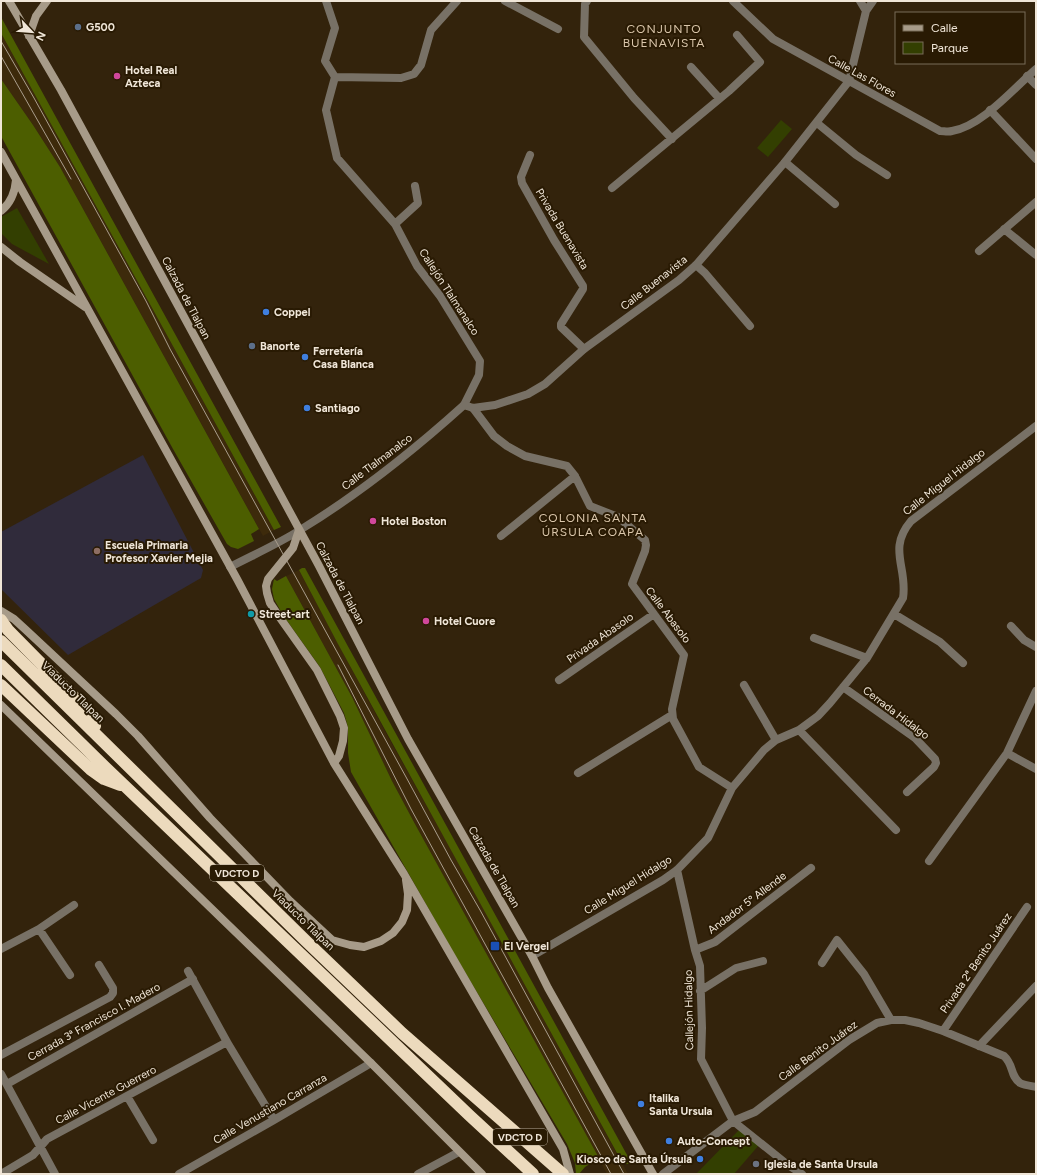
<svg xmlns="http://www.w3.org/2000/svg" width="1037" height="1175" font-family="Figtree,sans-serif">
<rect width="100%" height="100%" fill="#33230c"/>
<path fill="#3d2a0b" d="M 1,33 L 274,530 L 263,536 L 60,167 L 33,125 L 1,79 Z
M 299,570 L 387,735 L 452,851 L 628,1174 L 607,1174 L 415,824 L 392,781 L 352,697 L 286,576 Z"/>
<path fill="#302b3b" d="M 143,455 L 203,570 L 201,578 L 68,655 L 1,589 L 1,532 Z"/>
<path fill="#333f01" d="M 781,120 L 792,129 L 768,157 L 757,148 Z
M 17,208 L 49,264 L 12,244 L 1,233 L 1,217 Z
M 740,1129 L 759,1145 L 734,1174 L 696,1174 Z"/>
<path fill="#4c5e00" d="M 1,17 L 281,527 L 274,530 L 1,33 Z
M 1,79 L 33,125 L 60,167 L 259,529 L 251,534 L 254,541 L 238,549 L 231,547 L 227,544 L 173,449 L 1,136 Z
M 302,568 L 305,568 L 632,1164 L 623,1164 L 338,644 L 299,570 Z
M 286,576 L 352,697 L 392,781 L 415,824 L 599,1158 L 585,1167 L 579,1174 L 576,1174 L 575,1163 L 567,1144 L 452,950 L 351,772 L 348,753 L 348,727 L 344,713 L 320,667 L 283,615 L 274,599 L 272,589 L 274,579 L 277,581 Z"/>
<g fill="none" stroke-linecap="round" stroke-linejoin="round">
<path stroke="#787166" stroke-width="8" d="M 326,1 L 335,28 L 325,61 L 335,77 L 326,110 L 337,158 L 395,224 L 417,266 L 440,296 L 480,361 L 479,375 L 464,405
M 505,1 L 558,29
M 587,1 L 585,4 L 584,37 L 634,98 L 672,139
M 860,1 L 866,11
M 691,67 L 719,98
M 1027,76 L 1036,85
M 335,77 L 401,78 L 414,74 L 421,65 L 431,30 L 457,1
M 849,81 L 866,11 L 873,1
M 990,110 L 1036,159
M 817,123 L 856,155 L 887,175
M 530,155 L 521,177 L 522,183 L 554,240 L 583,286 L 583,289 L 561,324 L 561,327 L 584,349
M 785,162 L 835,204
M 612,188 L 729,91 L 760,62 L 737,35
M 395,224 L 418,203 L 415,186
M 1004,229 L 1036,255
M 979,251 L 1036,202
M 696,265 L 705,273 L 750,326
M 473,408 L 494,436 L 507,446 L 525,456 L 567,466 L 575,476 L 590,506 L 618,517 L 645,540 L 646,545 L 645,551 L 632,584 L 684,655 L 672,709 L 673,719 L 699,767 L 732,788
M 501,536 L 575,476
M 894,614 L 940,642 L 963,663
M 1011,626 L 1024,640 L 1036,647
M 814,638 L 867,658
M 559,680 L 654,614
M 744,685 L 776,740
M 843,687 L 915,738 L 935,759 L 936,763 L 934,767 L 907,792
M 799,730 L 896,830
M 1007,753 L 1036,769
M 578,773 L 672,715
M 929,861 L 1007,753 L 1036,691
M 677,870 L 695,950 L 700,966 L 702,1028 L 701,1059 L 733,1121 L 788,1165 L 802,1174
M 39,929 L 70,975
M 1,949 L 39,929 L 74,905
M 695,950 L 715,942 L 811,868
M 532,956 L 663,880 L 677,870 L 708,838 L 732,788 L 764,750 L 776,740 L 799,730 L 818,716 L 830,703 L 867,658 L 903,598 C 908,568 887,549 911,521 L 1036,426
M 822,963 L 837,940 L 864,974 L 891,1020
M 188,971 L 227,1042 L 274,1120
M 700,991 L 736,968 L 763,961
M 943,1031 L 1027,907
M 979,1046 L 1036,986
M 1,1055 L 110,997 L 113,993 L 113,988 L 99,965
M 1,1074 L 55,1174
M 7,1084 L 193,979
M 127,1096 L 153,1140
M 1,1174 L 33,1155 L 47,1139 L 227,1042
M 179,1174 L 274,1120 L 371,1063
M 418,1174 L 459,1152
M 663,1174 L 733,1121 L 755,1112 L 849,1040 L 877,1023 L 891,1020 L 905,1020 L 919,1023 L 943,1031 L 1004,1056 C 1014,1065 1010,1076 1020,1083 C 1024,1085 1031,1086 1036,1087"/>
<path stroke="#787166" stroke-width="8" d="M 733,1 L 773,39 L 940,131 C 944,131 948,132 952,131 C 982,126 1014,88 1036,69
M 230,567 C 253,555 278,544 300,530 C 359,494 413,451 464,405 L 473,408 L 495,405 L 528,394 L 545,384 L 584,349 L 679,280 L 696,265 L 785,162 L 849,81"/>
<path stroke="#a79b89" stroke-width="8" d="M 9,1 L 61,90 L 260,457 L 318,564 L 408,739 L 532,956 L 548,988 L 653,1174
M 29,36 L 36,16 L 47,1
M 1,152 L 237,579 L 334,763 L 404,874 L 563,1149 L 570,1174
M 1,211 C 11,203 15,192 16,180
M 1,247 L 20,262 L 85,307
M 299,530 L 293,548 L 268,579 L 266,586 L 267,593 L 270,603 L 278,615 L 317,670 L 340,716 L 344,728 L 343,741 L 339,756 L 334,763
M 1,611 L 14,619 L 26,630 L 116,714 L 138,736 L 210,818 L 290,901 L 332,940 L 350,945 L 364,947 L 381,941 L 393,933 L 402,922 L 407,910 L 408,894 L 406,880
M 1,705 L 371,1063 L 482,1174"/>
<path stroke="#ecdabd" stroke-width="12" d="M 1,620 L 8,630 L 81,704 L 95,726
M 1,641 L 306,941 L 402,1033 L 563,1174
M 1,665 L 105,767 L 469,1115 L 533,1174
M 1,685 L 90,769 L 104,779 L 120,785"/>
<path stroke="#aa9e8d" stroke-width="1" d="M 1,41 L 34,98 L 146,301 L 170,349 L 406,777 L 451,860 L 480,910 L 624,1174
M 1,56 L 71,179
M 338,665 L 411,809 L 611,1174"/>
</g>
<g fill="#5c6f8a" stroke="#291a03" stroke-width="1.5">
<circle cx="78" cy="27" r="4"/>
<circle cx="252" cy="346" r="4"/>
</g>
<g fill="#d1479c" stroke="#291a03" stroke-width="1.5">
<circle cx="117" cy="76" r="4"/>
<circle cx="373" cy="521" r="4"/>
<circle cx="426" cy="621" r="4"/>
</g>
<g fill="#3f7fe0" stroke="#291a03" stroke-width="1.5">
<circle cx="266" cy="312" r="4"/>
<circle cx="305" cy="357" r="4"/>
<circle cx="307" cy="408" r="4"/>
<circle cx="641" cy="1104" r="4"/>
<circle cx="669" cy="1141" r="4"/>
<circle cx="700" cy="1159" r="4"/>
</g>
<circle fill="#8d6e63" stroke="#291a03" stroke-width="1.5" cx="97" cy="551" r="4"/>
<circle fill="#0f9aa8" stroke="#291a03" stroke-width="1.5" cx="251" cy="614" r="4"/>
<rect fill="#1a4fb4" stroke="#291a03" stroke-width="1.5" x="490" y="941" width="10" height="10" rx="2"/>
<circle fill="#6b7280" stroke="#291a03" stroke-width="1.5" cx="756" cy="1164" r="4"/>
<g text-anchor="middle" dominant-baseline="central" stroke-width="4" stroke-linejoin="round" paint-order="stroke">
<g fill="#291a03" stroke="#b4a998" stroke-width="1">
<rect x="210" y="865" width="54" height="16" rx="3"/>
<rect x="493" y="1129" width="54" height="16" rx="3"/>
</g>
<g font-size="10" font-weight="bold" fill="#f0e6d8">
<text x="237" y="873">VDCTO D</text>
<text x="520" y="1137">VDCTO D</text>
</g>
<g font-size="11" font-weight="bold" fill="#f0e6d8" stroke="#291a03" text-anchor="start">
<text x="86" y="27">G500</text>
<text x="125" y="70">Hotel Real<tspan x="125" dy="13">Azteca</tspan></text>
<text x="274" y="312">Coppel</text>
<text x="260" y="346">Banorte</text>
<text x="313" y="351">Ferretería<tspan x="313" dy="13">Casa Blanca</tspan></text>
<text x="315" y="408">Santiago</text>
<text x="381" y="521">Hotel Boston</text>
<text x="105" y="545">Escuela Primaria<tspan x="105" dy="13">Profesor Xavier Mejia</tspan></text>
<text x="259" y="614">Street-art</text>
<text x="434" y="621">Hotel Cuore</text>
<text x="504" y="946">El Vergel</text>
<text x="649" y="1098">Italika<tspan x="649" dy="13">Santa Ursula</tspan></text>
<text x="677" y="1141">Auto-Concept</text>
<text x="692" y="1159" text-anchor="end">Kiosco de Santa Úrsula</text>
<text x="764" y="1164">Iglesia de Santa Ursula</text>
</g>
<g font-size="11" fill="#f0e6d8" stroke="#291a03">
<text transform="translate(862 76) rotate(29)">Calle Las Flores</text>
<text transform="translate(562 229) rotate(59)">Privada Buenavista</text>
<text transform="translate(654 283) rotate(-38)">Calle Buenavista</text>
<text transform="translate(449 292) rotate(57)">Callejón Tlalmanalco</text>
<text transform="translate(186 298) rotate(62)">Calzada de Tlalpan</text>
<text transform="translate(377 462) rotate(-37)">Calle Tlalmanalco</text>
<text transform="translate(944 482) rotate(-38)">Calle Miguel Hidalgo</text>
<text transform="translate(340 583) rotate(62)">Calzada de Tlalpan</text>
<text transform="translate(668 615) rotate(53)">Calle Abasolo</text>
<text transform="translate(600 638) rotate(-35)">Privada Abasolo</text>
<text transform="translate(73 692) rotate(44)">Viaducto Tlalpan</text>
<text transform="translate(896 713) rotate(37)">Cerrada Hidalgo</text>
<text transform="translate(494 867) rotate(60)">Calzada de Tlalpan</text>
<text transform="translate(628 885) rotate(-32)">Calle Miguel Hidalgo</text>
<text transform="translate(747 903) rotate(-37)">Andador 5º Allende</text>
<text transform="translate(303 920) rotate(44)">Viaducto Tlalpan</text>
<text transform="translate(976 963) rotate(-56)">Privada 2ª Benito Juárez</text>
<text transform="translate(689 1010) rotate(-91)">Callejón Hidalgo</text>
<text transform="translate(94 1022) rotate(-29)">Cerrada 3ª Francisco I. Madero</text>
<text transform="translate(818 1051) rotate(-36)">Calle Benito Juárez</text>
<text transform="translate(106 1095) rotate(-28)">Calle Vicente Guerrero</text>
<text transform="translate(270 1109) rotate(-30)">Calle Venustiano Carranza</text>
</g>
<g font-size="12" letter-spacing="1" fill="#dac6ab" stroke="#291a03">
<text x="664" y="29">CONJUNTO<tspan x="664" dy="14">BUENAVISTA</tspan></text>
<text x="593" y="518">COLONIA SANTA<tspan x="593" dy="14">ÚRSULA COAPA</tspan></text>
</g>
</g>
<rect width="1037" height="1175" fill="none" stroke="#f0e6d8" stroke-width="4"/>
<rect x="895" y="12" width="130" height="52" fill="#291a03" stroke="#796c58"/>
<rect x="903" y="25" width="20" height="6" fill="#a79b89" stroke="#796c58"/>
<text x="931" y="32" font-size="12" fill="#f0e6d8">Calle</text>
<rect x="903" y="42" width="20" height="12" fill="#333f01" stroke="#796c58"/>
<text x="931" y="52" font-size="12" fill="#f0e6d8">Parque</text>
<g transform="translate(32 32) rotate(116)" stroke="#291a03" stroke-width="3" paint-order="stroke">
<path d="M0-3L7 15L0 10L-7 15Z" fill="#f0e6d8"/>
<text y="-6" font-size="11" font-weight="bold" text-anchor="middle" fill="#f0e6d8">N</text>
</g>
</svg>
